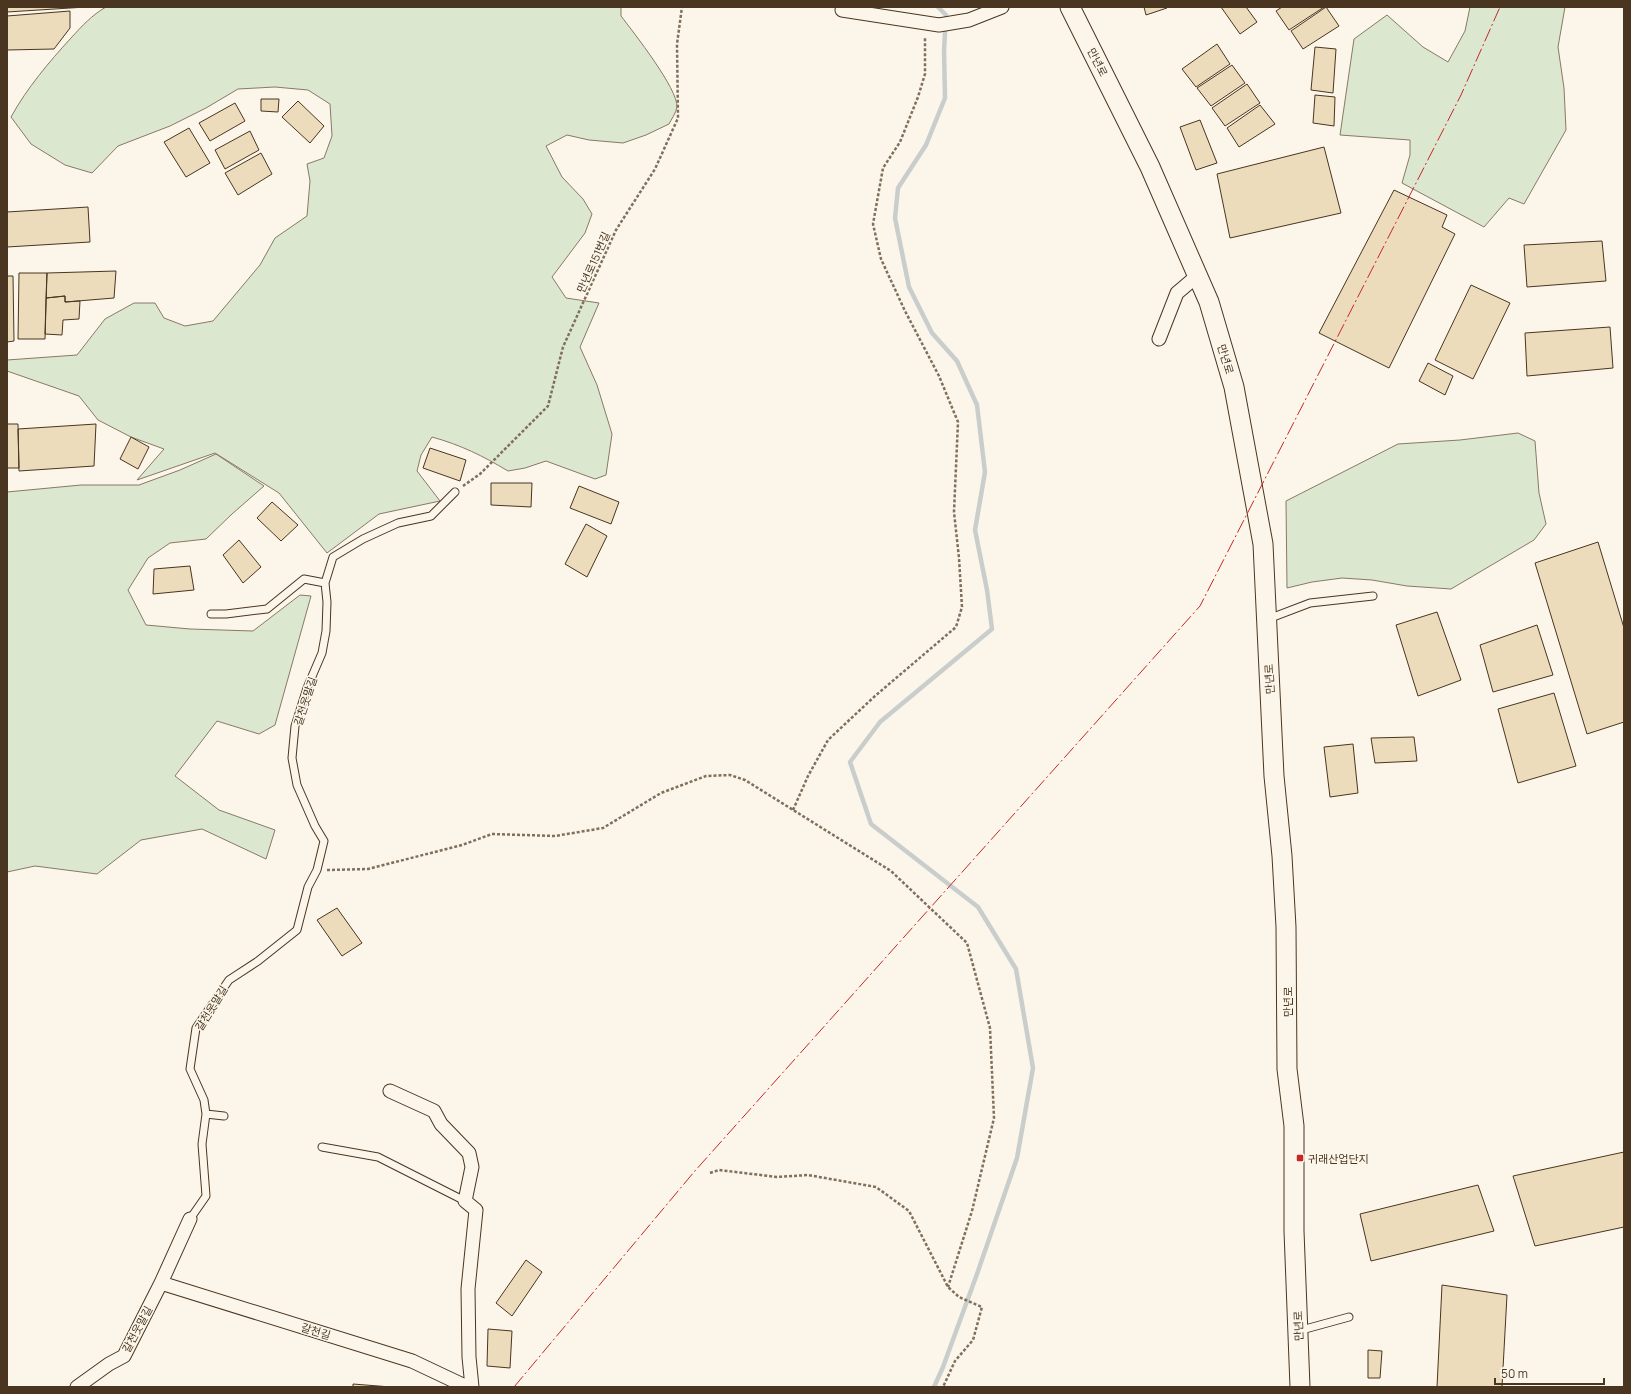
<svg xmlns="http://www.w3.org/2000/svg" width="1631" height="1394" font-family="Manrope,'Noto Sans KR',sans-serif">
<rect width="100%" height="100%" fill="#fbf6e9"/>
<path fill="#dce7d0" stroke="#887966" d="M 106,7 L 621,7 L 621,16 C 634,33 678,89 677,107 C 676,113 671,120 669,124 L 646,135 L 623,143 L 589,140 L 567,135 L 546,146 L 562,177 L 583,199 L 592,214 L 585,233 L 552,277 L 566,298 L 599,303 L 580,347 L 597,385 L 612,434 L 606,475 L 595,479 L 546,461 L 525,468 L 508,471 C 483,456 461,445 432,437 L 421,455 L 417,471 L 440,501 L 379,514 L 327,553 L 279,493 L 215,453 L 137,480 L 164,449 L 131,437 L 98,420 L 79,396 L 7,371 L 7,360 L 77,355 L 105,319 L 134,303 L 155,303 L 164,318 L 185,326 L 213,321 L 260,265 L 275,238 L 307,216 L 310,181 L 307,164 L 324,158 L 332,136 L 330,104 L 308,90 L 275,87 L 238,89 L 206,108 L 170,126 L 118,146 L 92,173 L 65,165 L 31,144 L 11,117 C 27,88 49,62 71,38 C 82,26 92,15 106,7 Z
M 1470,7 L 1565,7 L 1558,47 L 1564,88 L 1566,130 L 1524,204 L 1509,198 L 1484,227 L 1402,183 L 1410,155 L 1410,140 L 1340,135 L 1354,39 L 1387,15 L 1423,47 L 1448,62 L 1465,31 Z
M 1518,433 L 1535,441 L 1539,493 L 1546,524 L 1534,540 L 1451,589 L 1407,586 L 1372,580 L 1342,578 L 1312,582 L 1287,588 L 1286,501 L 1398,444 L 1460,440 Z
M 216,454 L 264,486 L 232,514 L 206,539 L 170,543 L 148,558 L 128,590 L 146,625 L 190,629 L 253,631 L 300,595 L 311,596 L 275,725 L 259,734 L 217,721 L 175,776 L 219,810 L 275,830 L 266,859 L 202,829 L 141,840 L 97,874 L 35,866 L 7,872 L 7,492 L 81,485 L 139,485 L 180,470 Z"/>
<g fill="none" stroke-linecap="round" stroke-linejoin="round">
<path stroke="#c9cecd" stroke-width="4.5" d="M 934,1387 L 943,1367 L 977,1274 L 1017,1158 L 1033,1068 L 1016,969 L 978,907 L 871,824 L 850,762 L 880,722 L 992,629 L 987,590 L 975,530 L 985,472 L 977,405 L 957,361 L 932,333 L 909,287 L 895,218 L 898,188 L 926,145 L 945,98 L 944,51 L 946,15 L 938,7"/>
</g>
<path fill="#ecdcbc" stroke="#4a3520" d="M 7,7 L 86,7 L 7,12 Z
M 1144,7 L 1166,7 L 1167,8 L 1146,15 Z
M 1221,7 L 1246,7 L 1257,22 L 1240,34 Z
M 1282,7 L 1324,7 L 1289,30 L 1276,11 Z
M 1326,7 L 1339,26 L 1303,49 L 1291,31 Z
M 70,11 L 70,28 L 54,49 L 7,50 L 7,16 Z
M 1217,44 L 1230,64 L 1196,87 L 1182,69 Z
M 1315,47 L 1336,49 L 1333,93 L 1311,90 Z
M 1232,65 L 1245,83 L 1211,106 L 1197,88 Z
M 1247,84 L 1260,103 L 1225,126 L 1212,108 Z
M 1315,95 L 1335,97 L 1334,126 L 1313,123 Z
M 261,99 L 279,99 L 278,112 L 261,111 Z
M 298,101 L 324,126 L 310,143 L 282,117 Z
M 235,103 L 245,121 L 210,141 L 199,123 Z
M 1260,105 L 1275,124 L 1239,147 L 1227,128 Z
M 1200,120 L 1217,163 L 1196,170 L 1180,127 Z
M 189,128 L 210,163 L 186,177 L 164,142 Z
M 250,131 L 259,150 L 225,169 L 215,150 Z
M 1324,147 L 1341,213 L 1230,238 L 1217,174 Z
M 261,153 L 272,174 L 238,195 L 225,173 Z
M 1394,190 L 1447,215 L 1442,227 L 1455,234 L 1389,368 L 1319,333 Z
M 88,207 L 90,242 L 7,247 L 7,212 Z
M 1602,241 L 1606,281 L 1527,287 L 1524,245 Z
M 116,271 L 114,298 L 65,302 L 65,296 L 46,298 L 47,273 Z
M 19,273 L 47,273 L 45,339 L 18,339 Z
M 7,276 L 13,276 L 14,341 L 7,342 Z
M 1471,285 L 1510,303 L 1473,379 L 1435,360 Z
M 65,296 L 65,302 L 80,301 L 79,319 L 63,320 L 62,335 L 45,334 L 46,298 Z
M 1610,327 L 1613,368 L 1527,376 L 1525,333 Z
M 1428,363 L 1453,376 L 1445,395 L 1419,381 Z
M 7,424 L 18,424 L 19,468 L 7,468 Z
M 96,424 L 94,466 L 19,471 L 18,429 Z
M 131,437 L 149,447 L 138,469 L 120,459 Z
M 430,448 L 466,460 L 460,481 L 423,468 Z
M 491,483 L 532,483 L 531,507 L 491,505 Z
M 579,486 L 619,502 L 611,524 L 570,508 Z
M 272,502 L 298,525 L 281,541 L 257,518 Z
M 586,524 L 607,536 L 587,577 L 565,564 Z
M 239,540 L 261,567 L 243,583 L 223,555 Z
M 1598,542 L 1624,628 L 1624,722 L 1587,734 L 1535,563 Z
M 190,566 L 194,590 L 153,594 L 154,569 Z
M 1437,612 L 1461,680 L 1418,696 L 1396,625 Z
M 1537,625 L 1553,675 L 1493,692 L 1480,645 Z
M 1554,693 L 1576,766 L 1518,783 L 1498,709 Z
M 1414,737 L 1417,761 L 1375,763 L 1371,738 Z
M 1353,744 L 1358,793 L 1330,797 L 1324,747 Z
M 337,908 L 362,943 L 342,956 L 317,920 Z
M 1624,1152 L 1624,1227 L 1535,1246 L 1513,1176 Z
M 1478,1185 L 1494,1231 L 1371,1261 L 1360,1214 Z
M 526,1260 L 542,1272 L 512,1316 L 496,1303 Z
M 1442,1285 L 1507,1295 L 1502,1387 L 1437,1387 Z
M 488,1329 L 512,1331 L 510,1368 L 487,1366 Z
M 1368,1350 L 1382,1351 L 1380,1378 L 1368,1378 Z
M 353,1384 L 391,1387 L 353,1387 Z"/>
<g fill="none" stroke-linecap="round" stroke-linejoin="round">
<g stroke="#4a3520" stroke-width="9">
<path id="lane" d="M 211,614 L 226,614 L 267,609 L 304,579 L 325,583
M 1268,619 L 1310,603 L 1373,596
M 206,1114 L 224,1116
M 322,1147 L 378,1157 L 465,1201
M 190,1219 L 206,1196 L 202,1144 L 206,1114 L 204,1100 L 190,1069 L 196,1028 L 229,980 L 258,961 L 297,930 L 308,887 L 317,870 L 324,841 L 315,826 L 297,785 L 292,758 L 295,726 L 307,688 L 322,653 L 326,631 L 327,602 L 325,583 L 333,557 L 363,539 L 398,523 L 431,516 L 455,492
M 1298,1331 L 1349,1317"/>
</g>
<g stroke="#4a3520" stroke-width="15">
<path id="street" d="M 842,10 L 939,25 L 969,20 L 1002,7
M 1159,339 L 1177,293 L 1197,276
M 390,1091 L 434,1111 L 441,1124 L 469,1153 L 472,1167 L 465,1201 L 476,1210 L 468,1289 L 469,1357 L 472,1387
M 161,1283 L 412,1361 L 467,1387
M 77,1387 L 109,1364 L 124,1356 L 161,1283 L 190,1219"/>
</g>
<g stroke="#4a3520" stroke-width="21">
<path id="secondary" d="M 1070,7 L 1150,167 L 1209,302 L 1234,387 L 1263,544 L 1274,776 L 1282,856 L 1286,927 L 1287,1069 L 1294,1126 L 1294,1231 L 1300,1387"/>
</g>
<path stroke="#7f6f5c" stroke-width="2.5" stroke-dasharray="3 2" stroke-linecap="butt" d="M 463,486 L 480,474 L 548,406 L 563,347 L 616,230 L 655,169 L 678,118 L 677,44 L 682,7
M 793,810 L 808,776 L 828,740 L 875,696 L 956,627 L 962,607 L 959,558 L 954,512 L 958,422 L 939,376 L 905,311 L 881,259 L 873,224 L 883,168 L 900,142 L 918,97 L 925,74 L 925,37
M 327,870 L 368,869 L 462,845 L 492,834 L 555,836 L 603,828 L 661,793 L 706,776 L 730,775 L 745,780 L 891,871 L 967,943 L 990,1028 L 994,1118 L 972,1211 L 948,1287
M 710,1173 L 719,1170 L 777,1177 L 808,1175 L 876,1187 L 909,1211 L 948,1287 L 959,1297 L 982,1307 L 973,1340 L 955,1361 L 943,1387"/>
<use href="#lane" stroke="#fbf6e9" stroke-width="7"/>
<use href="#street" stroke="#fbf6e9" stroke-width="13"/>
<use href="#secondary" stroke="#fbf6e9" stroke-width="19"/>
<path stroke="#c62828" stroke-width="1" stroke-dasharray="14 3 2 3" stroke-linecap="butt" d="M 514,1387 L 694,1172 L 1200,606 L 1461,95 L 1500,7"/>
</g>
<rect fill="#c62828" stroke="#fbf6e9" stroke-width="1.5" x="1296" y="1154" width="8" height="8" rx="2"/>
<g text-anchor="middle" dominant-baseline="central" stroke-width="3" stroke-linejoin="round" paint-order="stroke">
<g font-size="11" fill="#4a3520" stroke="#fbf6e9">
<text transform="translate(1098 62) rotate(63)">만년로</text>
<text transform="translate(593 262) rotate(-66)">만년로151번길</text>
<text transform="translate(1226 359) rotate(73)">만년로</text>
<text transform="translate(1269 679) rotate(-93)">만년로</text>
<text transform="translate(305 701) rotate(-72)">갈천웃말길</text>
<text transform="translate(1287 1002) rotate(-90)">만년로</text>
<text transform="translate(211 1008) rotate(-58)">갈천웃말길</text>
<text transform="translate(1298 1326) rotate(-92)">만년로</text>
<text transform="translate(137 1329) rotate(-62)">갈천웃말길</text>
<text transform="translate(316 1331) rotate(17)">갈천길</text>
</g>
<g font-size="11" fill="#4a3520" stroke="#fbf6e9" text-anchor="start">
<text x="1308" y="1158">귀래산업단지</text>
</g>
</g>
<rect width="1631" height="1394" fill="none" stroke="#4a3520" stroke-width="16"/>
<path d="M1495 1378v6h109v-6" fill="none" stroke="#4a3520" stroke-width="2"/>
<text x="1501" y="1378" font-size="12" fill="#4a3520" stroke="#fbf6e9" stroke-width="3" paint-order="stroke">50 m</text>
</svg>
